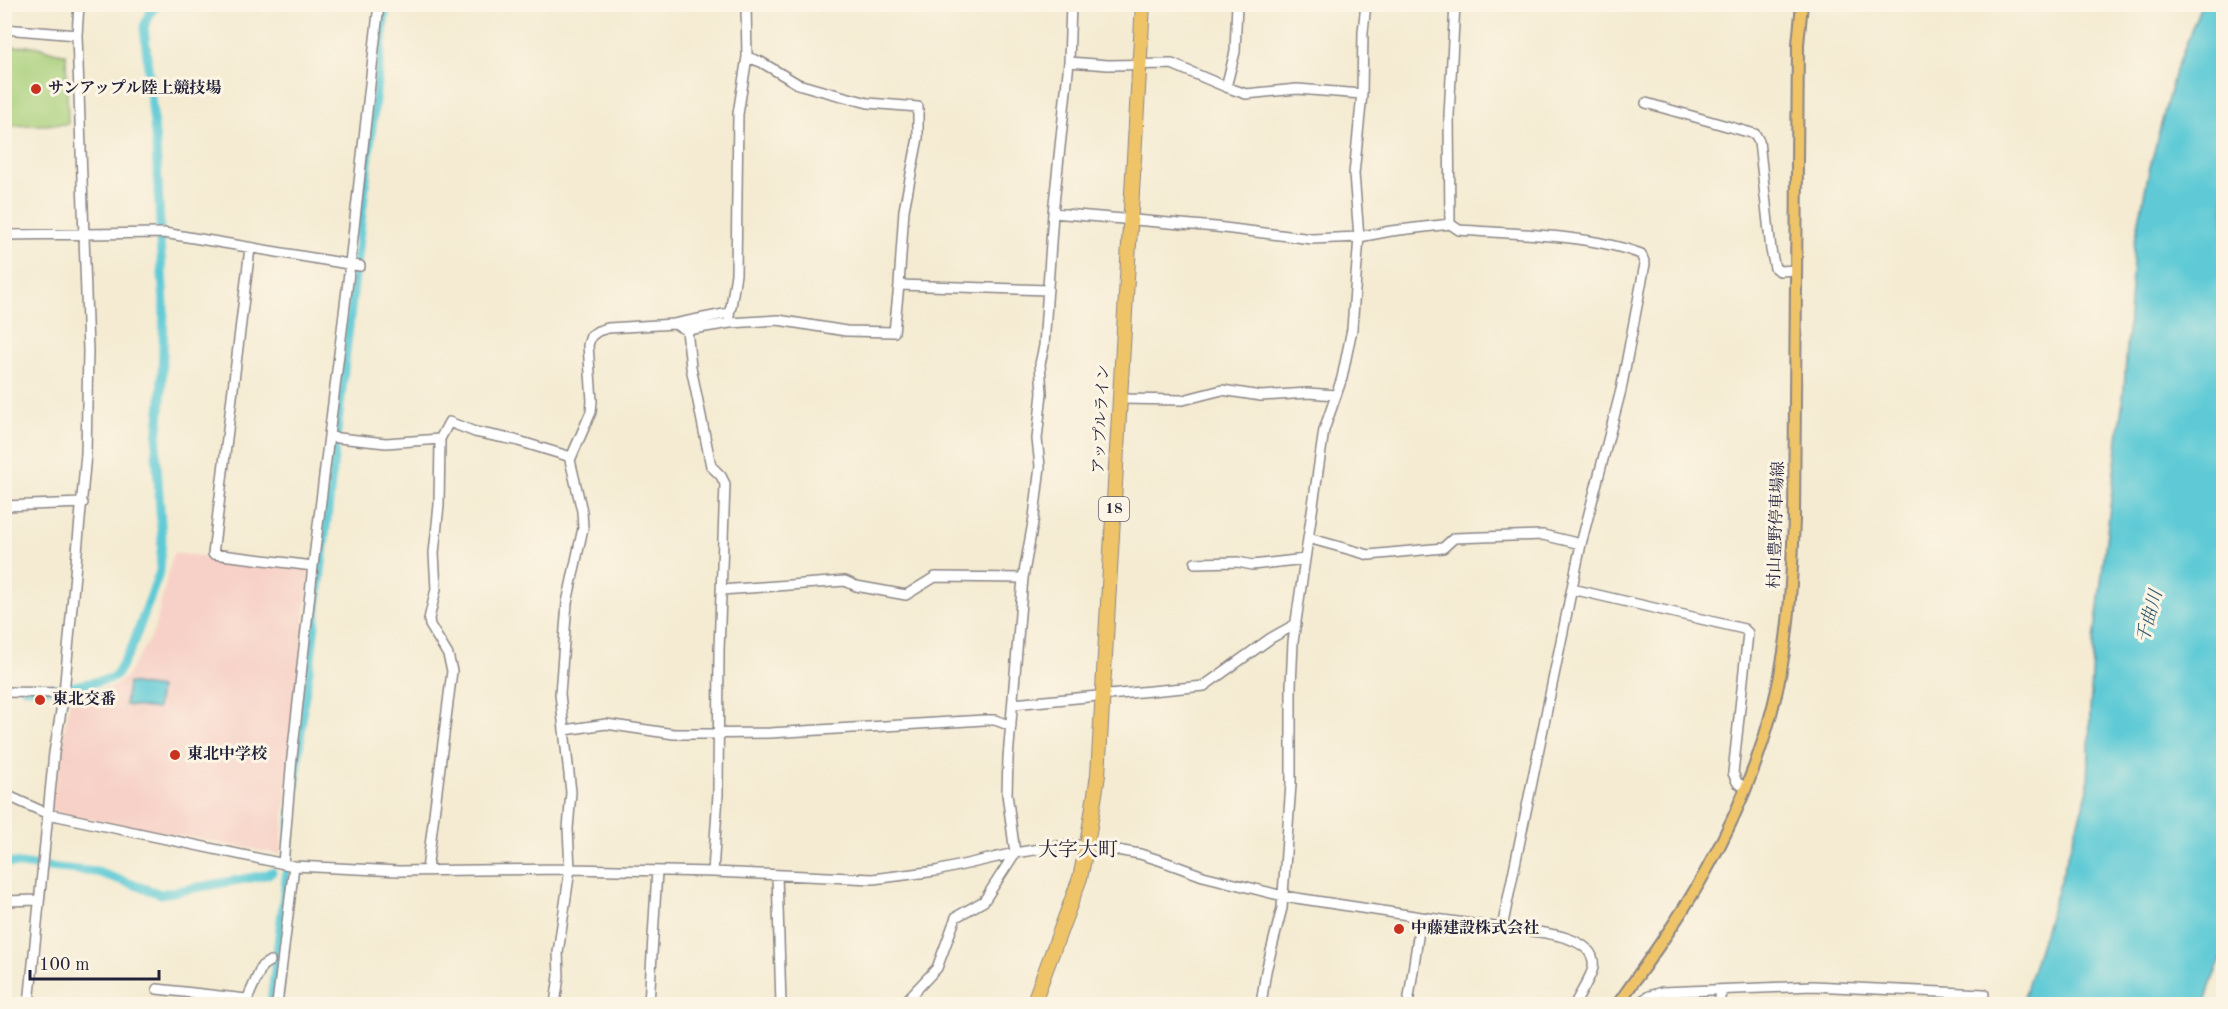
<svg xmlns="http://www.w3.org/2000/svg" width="2228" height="1009" font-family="'Old Standard TT','Noto Serif JP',serif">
<rect width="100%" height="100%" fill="#fcf5e5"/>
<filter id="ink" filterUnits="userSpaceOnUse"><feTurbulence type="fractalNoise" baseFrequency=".0167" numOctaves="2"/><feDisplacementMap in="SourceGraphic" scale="12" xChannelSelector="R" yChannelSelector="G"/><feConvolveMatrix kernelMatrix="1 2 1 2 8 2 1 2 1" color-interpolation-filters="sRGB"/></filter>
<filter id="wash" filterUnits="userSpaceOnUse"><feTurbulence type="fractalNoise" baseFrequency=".008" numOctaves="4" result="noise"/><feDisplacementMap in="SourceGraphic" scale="24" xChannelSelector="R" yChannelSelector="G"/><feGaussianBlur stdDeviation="1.35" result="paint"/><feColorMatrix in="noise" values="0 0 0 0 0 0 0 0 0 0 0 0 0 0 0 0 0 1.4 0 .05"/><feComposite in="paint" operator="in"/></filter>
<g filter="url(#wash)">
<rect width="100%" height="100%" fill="#f4ebd2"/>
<path fill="#f7d1c7" d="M 173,553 L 310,568 L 280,854 L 50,812 L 70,698 L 114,686 L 127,676 L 154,631 Z"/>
<path fill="#a7cf79" stroke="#64785a" stroke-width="1.5" d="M 33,46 C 46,48 52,54 66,54 L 68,124 L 5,126 L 5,47 Z"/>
<path fill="#5ecad6" stroke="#407688" stroke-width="1.5" d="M 2201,5 L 2224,5 L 2223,955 L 2211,983 L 2205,1004 L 2022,1004 L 2088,790 L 2090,711 L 2094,641 L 2124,389 L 2134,246 L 2149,171 L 2174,75 Z
M 128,683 L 160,688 L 157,709 L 125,705 Z"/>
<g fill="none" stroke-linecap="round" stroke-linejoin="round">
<path stroke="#5ecad6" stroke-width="9" d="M 169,4 L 193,6 L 202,4
M 160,226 L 156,145 L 144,27 C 148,16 151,6 164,4
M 70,687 L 109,679 L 116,675 L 132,647 L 160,571 L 162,538 L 156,451 L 161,401 L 163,352 L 164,305 L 160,240
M 25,688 L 57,688
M 288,854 L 304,701 L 311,658 L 386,4
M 4,862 L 36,866
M 48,867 L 97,872 L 161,894 L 266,875 L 272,872
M 271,1004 L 287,871"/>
</g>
</g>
<g filter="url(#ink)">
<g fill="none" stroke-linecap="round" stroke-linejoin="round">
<g stroke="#8b8686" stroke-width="12">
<path id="minor" d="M 4,29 L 77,35
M 1069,62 L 1108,65 L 1172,64 L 1226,87 L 1235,52 L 1237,4
M 1226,87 L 1246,94 L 1297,89 L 1362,94
M 1646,103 L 1755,134 L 1759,141 L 1771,250 L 1775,268 L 1780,271 L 1795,270
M 1053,213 L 1216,227 L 1312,239 L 1359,237 L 1391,231 L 1450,224
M 4,235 L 164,233 L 360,266
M 250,248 L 213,554 L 313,566
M 899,285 L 1048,290
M 730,323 L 729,313 L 731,307 L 736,274 L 738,114 L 747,57 L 746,4
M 674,324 L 729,313
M 687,330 L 691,367 L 711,466 L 721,476 L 725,484 L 719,650 L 718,794 L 713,872
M 1120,399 L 1183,400 L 1222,390 L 1261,396 L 1308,393 L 1336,395
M 329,437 L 386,443 L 440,439 L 449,422 L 475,432 L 515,440 L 571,457
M 4,506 L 83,503
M 1308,538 L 1369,555 L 1443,548 L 1454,538 L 1543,535 L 1581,544
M 1195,563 L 1238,562 L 1252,565 L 1305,559
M 1572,589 L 1744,629 L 1748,633 L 1733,773 L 1737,782 L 1745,788
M 721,590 L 845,581 L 856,586 L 906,595 L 935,577 L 1023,578
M 4,692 L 64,693
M 1013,704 L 1204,686 L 1271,638 L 1296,624
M 565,730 L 606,724 L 674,734 L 770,733 L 984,720 L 995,720 L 1011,726
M 4,794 L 48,814 L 294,866 L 399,871 L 570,869 L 713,872 L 873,879 L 936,871 L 1015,853 L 1058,846 L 1087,845 L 1140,854 L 1162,861 L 1203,876 L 1283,896 L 1421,917
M 283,864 L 292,757 L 313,566 L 348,281 L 379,4
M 427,870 L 452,671 L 448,655 L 430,625 L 429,619 L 436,589 L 434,553 L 439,505 L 440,439
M 777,875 L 781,1004
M 4,901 L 39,900
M 1502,928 C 1524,931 1598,932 1593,967 C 1592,976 1579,995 1575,1004
M 157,989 L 246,999
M 246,1002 L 262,966 L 270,961
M 29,1004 L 54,753 L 64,693 L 86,454 L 88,351 L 77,35 L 79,4
M 277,1004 L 294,866
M 555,1004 L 559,976 L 558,953 L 570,869 L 568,829 L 571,792 L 560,694 L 567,603 L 583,528 L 582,511 L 570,460 L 591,412 L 592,401 L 588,345 L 591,336 L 598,331 L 608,328 L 674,324 L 687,330 L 730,323 L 778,320 L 846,331 L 894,332 L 899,285 L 904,210 L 918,138 L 918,107 L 868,103 L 819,90 L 798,84 L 761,62 L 747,57
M 649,1004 L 657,871
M 903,1004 L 937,968 L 956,917 L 984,901 L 1015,853 L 1007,794 L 1008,758 L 1023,578 L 1034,517 L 1040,466 L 1037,439 L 1042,393 L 1040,364 L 1044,346 L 1053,213 L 1069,62 L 1071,4
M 1261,1004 L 1266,971 L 1282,908 L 1291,784 L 1291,686 L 1293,642 L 1303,573 L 1324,430 L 1342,378 L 1352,329 L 1359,237 L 1354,174 L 1362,94 L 1363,32 L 1366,4
M 1408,1004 L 1421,917 L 1502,928 L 1581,544 L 1621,390 L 1645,264 L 1641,254 C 1587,234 1516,234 1459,230 L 1450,224 L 1449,115 L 1455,4
M 1637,1004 L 1649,996 L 1662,992 L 1812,986 L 1984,994
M 1718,1004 L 1722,991"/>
</g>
<g stroke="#8b8686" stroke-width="14">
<path id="major" d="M 1618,1004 C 1648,961 1680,918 1706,871 C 1743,805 1773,728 1784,652 C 1791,609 1792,564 1794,520 L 1798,44 L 1802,4"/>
</g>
<g stroke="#8b8686" stroke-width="16">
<path id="highway" d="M 1033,1004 L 1080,878 L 1087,845 L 1098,775 L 1143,4"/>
</g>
<use href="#minor" stroke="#fff" stroke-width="9"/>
<use href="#major" stroke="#efc469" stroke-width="10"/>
<use href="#highway" stroke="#efc469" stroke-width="14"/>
</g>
</g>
<g fill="#c8321e" stroke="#fcf5e5" stroke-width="2">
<circle cx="36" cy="89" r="6"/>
<circle cx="40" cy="700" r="6"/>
<circle cx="175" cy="755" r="6"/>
<circle cx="1399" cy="929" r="6"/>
</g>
<g text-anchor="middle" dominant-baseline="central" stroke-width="6" stroke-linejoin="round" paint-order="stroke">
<rect fill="#fcf5e5" stroke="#63616e" stroke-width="1.5" x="1099" y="497" width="30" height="24" rx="4.5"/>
<g font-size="15" font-weight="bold" fill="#22223b">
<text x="1114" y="509">18</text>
</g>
<g font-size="16" font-weight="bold" fill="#22223b" stroke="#fcf5e5" text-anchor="start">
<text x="48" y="89">サンアップル陸上競技場</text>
<text x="52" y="700">東北交番</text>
<text x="187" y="755">東北中学校</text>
<text x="1411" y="929">中藤建設株式会社</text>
</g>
<g font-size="16" fill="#22223b" stroke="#fcf5e5">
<text transform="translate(1102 419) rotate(-87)">アップルライン</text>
<text transform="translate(1777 525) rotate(-88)">村山豊野停車場線</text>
</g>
<g font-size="18" font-style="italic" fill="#375d71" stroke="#fcf5e5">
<text transform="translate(2150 617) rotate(-75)">千曲川</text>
</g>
<g font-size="20" fill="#22223b" stroke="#fcf5e5">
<text x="1078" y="851">大字大町</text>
</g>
</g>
<rect width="2228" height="1009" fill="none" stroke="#fcf5e5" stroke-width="24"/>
<path d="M30 970v9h129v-9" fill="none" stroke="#22223b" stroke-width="3"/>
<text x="39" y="970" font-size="18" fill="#22223b" stroke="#fcf5e5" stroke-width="4.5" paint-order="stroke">100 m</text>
</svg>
